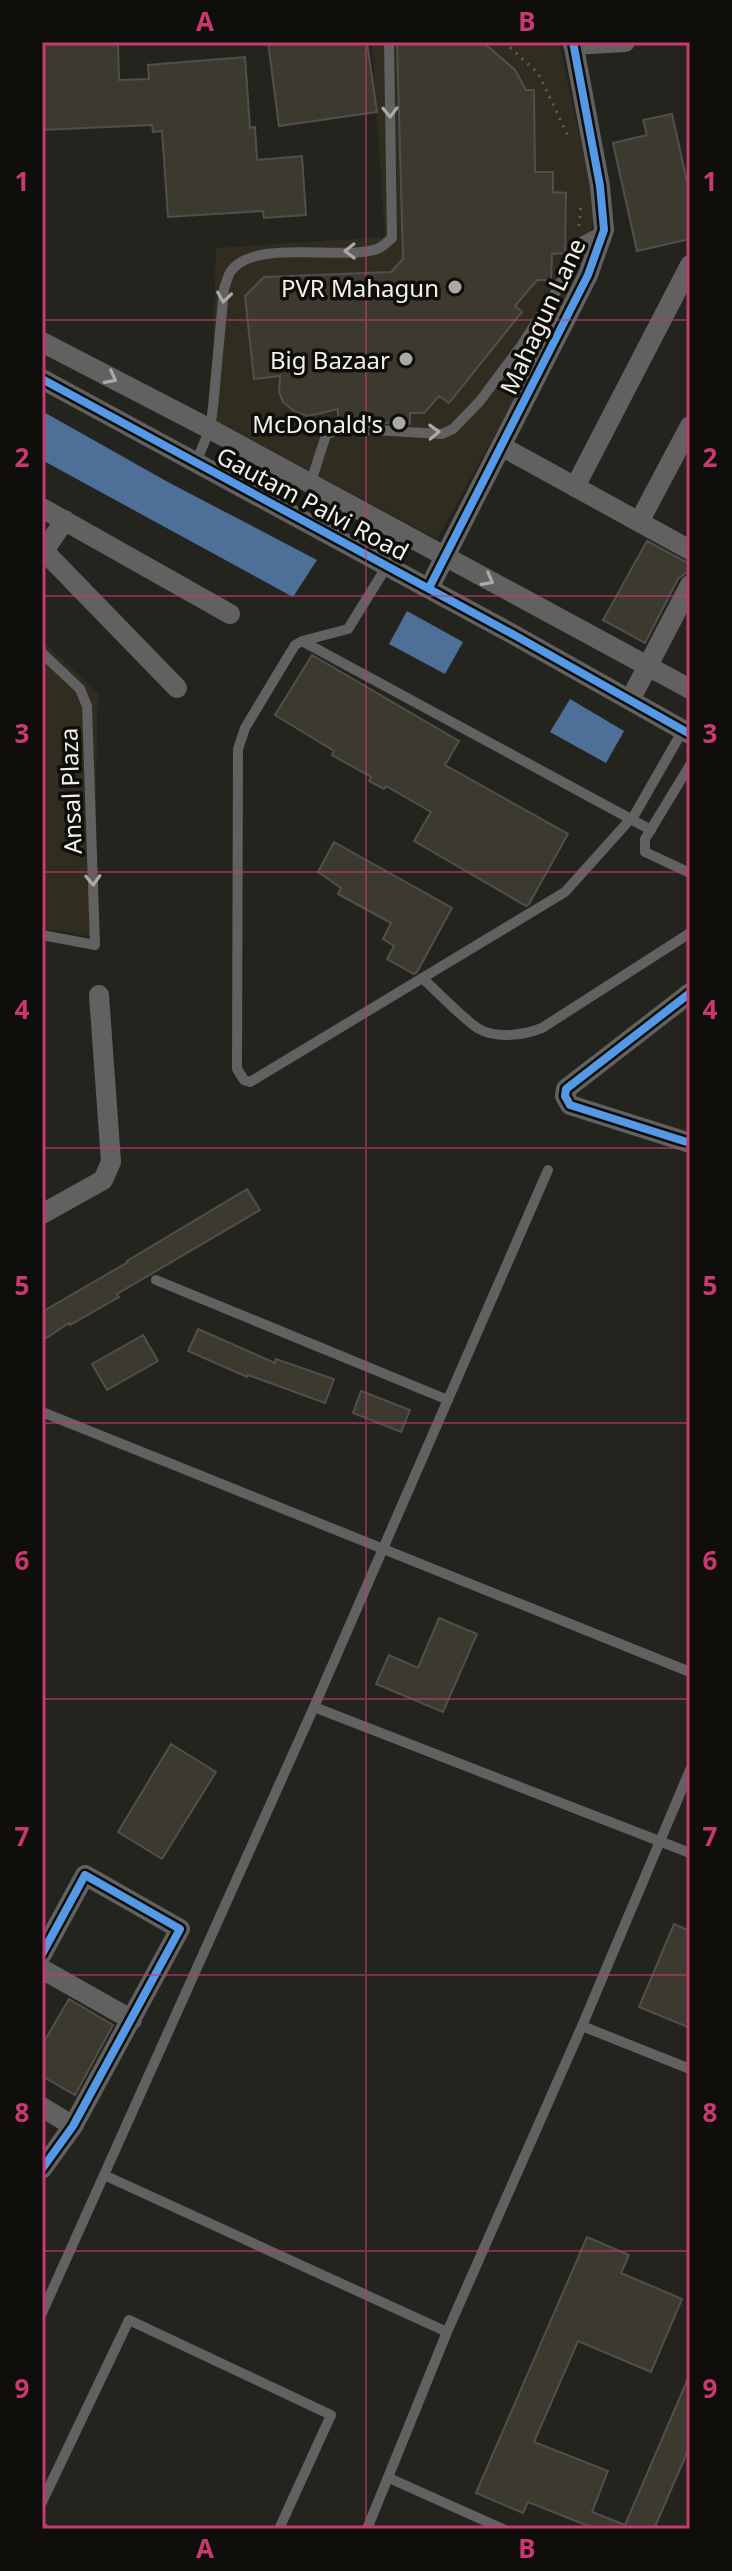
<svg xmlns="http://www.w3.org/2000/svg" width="732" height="2571" font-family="'Noto Sans',sans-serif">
<rect width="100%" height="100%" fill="#24241f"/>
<path fill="#302d20" d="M 372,42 L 559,42 L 595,208 L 582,278 L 437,539 L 211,418 L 216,248 L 385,237 Z
M 42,641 L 98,693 L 93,937 L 42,928 Z"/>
<path fill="#4e7098" d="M 42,411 L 166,481 L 317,560 L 293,597 L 42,460 Z
M 407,611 L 463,642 L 445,674 L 389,644 Z
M 570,699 L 624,731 L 606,763 L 550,732 Z"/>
<path fill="#3c3a2f" stroke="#504f4c" stroke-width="2" d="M 42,42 L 118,42 L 119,80 L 149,79 L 148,65 L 245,57 L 250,128 L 255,127 L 257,160 L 302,156 L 306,215 L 264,218 L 263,211 L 168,217 L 162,131 L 153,132 L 152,125 L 42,130 Z
M 268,42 L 367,42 L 377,112 L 279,126 Z
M 397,42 L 483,42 L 515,70 L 526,90 L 534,90 L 535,172 L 553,172 L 553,192 L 566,193 L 565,253 L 552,254 L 551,280 L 537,280 L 515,306 L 522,312 L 449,403 L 439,396 L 424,413 L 410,413 L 410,424 L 338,420 L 338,409 L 308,416 L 295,412 L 283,402 L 279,392 L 280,376 L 254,379 L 245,296 L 264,277 L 391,272 L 403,259 Z
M 672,114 L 690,195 L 690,239 L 637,251 L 613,143 L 647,135 L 643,120 Z
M 647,541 L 690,564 L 690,570 L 678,579 L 645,643 L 603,620 Z
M 312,655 L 459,741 L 445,765 L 568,834 L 529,904 L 526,906 L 414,841 L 431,812 L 386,786 L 384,789 L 369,781 L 371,777 L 332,755 L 334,751 L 275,715 Z
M 334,842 L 452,908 L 417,972 L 414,974 L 387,959 L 394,946 L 383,939 L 391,923 L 338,894 L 341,888 L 318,872 Z
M 247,1189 L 260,1210 L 117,1294 L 119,1297 L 70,1325 L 69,1323 L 42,1341 L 42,1312 L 128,1262 L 127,1261 Z
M 198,1329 L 275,1363 L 276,1359 L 334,1379 L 325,1403 L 248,1375 L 247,1377 L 188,1351 Z
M 143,1335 L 158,1361 L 107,1390 L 92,1364 Z
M 361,1391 L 410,1410 L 401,1432 L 353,1413 Z
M 439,1618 L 477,1634 L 443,1712 L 376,1684 L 389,1655 L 418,1668 Z
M 171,1744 L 216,1772 L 162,1859 L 118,1832 Z
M 674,1924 L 690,1931 L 690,2028 L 639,2007 Z
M 69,1999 L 113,2025 L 75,2095 L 42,2076 L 42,2045 Z
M 587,2237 L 629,2255 L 621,2273 L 682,2299 L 651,2372 L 578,2341 L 534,2442 L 608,2471 L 592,2512 L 625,2525 L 690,2374 L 690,2446 L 654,2529 L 596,2529 L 528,2502 L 523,2513 L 476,2493 Z"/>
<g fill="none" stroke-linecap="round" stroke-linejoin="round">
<path stroke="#5d5e5b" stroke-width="3" stroke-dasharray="2 6" stroke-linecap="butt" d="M 504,42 L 538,73 L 570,140
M 579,226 L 581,202"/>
<path stroke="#606160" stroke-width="10" d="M 196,462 L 210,429 L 213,407 L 224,289 C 226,283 228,275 231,271 C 255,238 343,261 377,249 C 383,247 387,242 392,238 L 389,42
M 310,485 L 326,435 L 340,428 L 442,434 L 453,429 L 480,401 L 521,346 L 557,290 L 578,244 L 602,231
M 387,566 L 348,629 L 302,641 L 295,645 L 245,728 L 238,749 L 237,1069 L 244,1080 L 250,1082 L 565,892 L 635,814 L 683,730
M 302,641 L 651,830
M 42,653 L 80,689 L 87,706 L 95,945 L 42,935
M 690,765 L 645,839 L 645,852 L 690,873
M 422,978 C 437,991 464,1020 479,1029 C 497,1039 524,1035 542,1028 L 690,933
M 156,1280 L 448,1400
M 42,1412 L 690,1672
M 314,1707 L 690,1853
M 582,2026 L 690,2069
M 104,2175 L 447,2332
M 42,2313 L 314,1707 L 548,1170
M 389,2478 L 503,2529
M 42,2502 L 129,2320 L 331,2415 L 279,2529
M 42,2528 L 45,2529
M 367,2529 L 447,2332 L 582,2026 L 690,1770"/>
<path stroke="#606160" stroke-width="20" d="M 573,45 L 625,42
M 42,342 L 210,429 L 690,689
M 42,379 L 516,636 L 690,734
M 501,446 L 690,550
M 575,487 L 690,265
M 42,508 L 230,614
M 65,520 L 44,551 L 177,688
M 639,522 L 690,426
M 429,588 L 588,275 L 604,230 L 600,186 L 573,42
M 630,700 L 690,585
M 690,993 L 566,1089 L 565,1096 L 570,1105 L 690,1143
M 42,1214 L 103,1180 L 111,1162 L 99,995
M 42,1954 L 85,1875 L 180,1929 L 73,2126 L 42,2169
M 42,1969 L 132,2020
M 42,2107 L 73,2126"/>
<g stroke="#0f0e0a" stroke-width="13">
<path id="cycleway" d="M 42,379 L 516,636 L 690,734
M 429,588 L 588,275 L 604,230 L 600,186 L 573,42
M 690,993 L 566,1089 L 565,1096 L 570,1105 L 690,1143
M 42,1954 L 85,1875 L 180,1929 L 73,2126 L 42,2169"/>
</g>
<use href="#cycleway" stroke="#5399e6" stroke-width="8"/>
</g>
<defs><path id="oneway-chevron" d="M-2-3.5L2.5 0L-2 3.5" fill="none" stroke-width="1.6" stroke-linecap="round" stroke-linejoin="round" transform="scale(2)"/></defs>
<g stroke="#aaa9a6">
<use href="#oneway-chevron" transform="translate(390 112) rotate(89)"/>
<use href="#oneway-chevron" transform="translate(350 251) rotate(179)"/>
<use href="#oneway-chevron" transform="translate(224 297) rotate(98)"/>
<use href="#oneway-chevron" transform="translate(111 378) rotate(28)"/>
<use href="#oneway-chevron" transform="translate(434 432) rotate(-2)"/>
<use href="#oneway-chevron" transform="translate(488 580) rotate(28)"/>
<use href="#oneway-chevron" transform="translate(93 880) rotate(88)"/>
</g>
<path fill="none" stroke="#c93971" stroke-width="2" stroke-opacity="0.55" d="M 366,42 L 366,2529M 42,320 L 690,320M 42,596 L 690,596M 42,872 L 690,872M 42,1148 L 690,1148M 42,1423 L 690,1423M 42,1699 L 690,1699M 42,1975 L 690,1975M 42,2251 L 690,2251"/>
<g fill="#aba9a4" stroke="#0f0e0a" stroke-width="3">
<circle cx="455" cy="287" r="8"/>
<circle cx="406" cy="359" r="8"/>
<circle cx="399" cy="423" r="8"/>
</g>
<g text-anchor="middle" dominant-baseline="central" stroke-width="7" stroke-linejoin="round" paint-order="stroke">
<g font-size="24" fill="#f3f1eb" stroke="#0f0e0a" text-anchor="end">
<text x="439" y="287">PVR Mahagun</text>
<text x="390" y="359">Big Bazaar</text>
<text x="383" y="423">McDonald's</text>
</g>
<g font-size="24" fill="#f3f1eb" stroke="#0f0e0a">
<text transform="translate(542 316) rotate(-65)">Mahagun Lane</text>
<text transform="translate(313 503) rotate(28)">Gautam Palvi Road</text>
<text transform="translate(70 791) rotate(-92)">Ansal Plaza</text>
</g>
</g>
<rect width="732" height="2571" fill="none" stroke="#0f0e0a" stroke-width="88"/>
<rect x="44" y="44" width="644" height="2483" fill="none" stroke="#c93971" stroke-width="3"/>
<g font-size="26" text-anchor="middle" font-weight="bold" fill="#c93971">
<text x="205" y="31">A</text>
<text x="527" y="31">B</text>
<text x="22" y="191">1</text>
<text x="710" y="191">1</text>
<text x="22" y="467">2</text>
<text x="710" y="467">2</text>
<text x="22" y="743">3</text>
<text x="710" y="743">3</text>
<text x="22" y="1019">4</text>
<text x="710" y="1019">4</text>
<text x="22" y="1295">5</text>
<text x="710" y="1295">5</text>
<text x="22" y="1570">6</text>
<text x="710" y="1570">6</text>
<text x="22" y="1846">7</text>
<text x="710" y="1846">7</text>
<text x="22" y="2122">8</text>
<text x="710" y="2122">8</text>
<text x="22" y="2398">9</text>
<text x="710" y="2398">9</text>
<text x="205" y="2558">A</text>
<text x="527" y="2558">B</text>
</g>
</svg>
